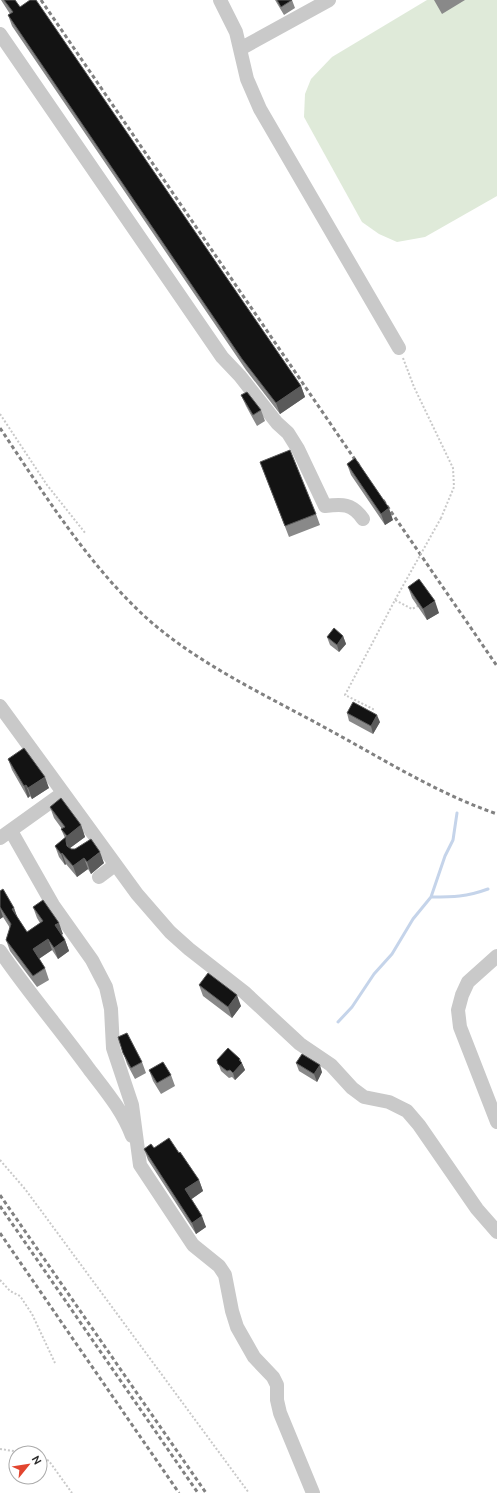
<svg xmlns="http://www.w3.org/2000/svg" width="497" height="1493" font-family="Ubuntu,sans-serif">
<rect width="100%" height="100%" fill="#fff"/>
<path fill="#dfead9" d="M 427,0 L 497,0 L 497,196 L 425,237 L 397,242 L 379,234 L 362,222 L 304,117 L 305,94 L 311,79 L 332,57 Z"/>
<g fill="none" stroke-linecap="round" stroke-linejoin="round">
<path stroke="#c5d4ea" stroke-width="3" d="M 431,897 C 453,897 466,897 488,889
M 338,1022 L 352,1007 L 374,974 L 392,954 L 413,919 L 431,897 L 445,856 L 453,840 L 457,813"/>
<path stroke="#c9c9c9" stroke-width="2" stroke-dasharray="2 2" stroke-linecap="butt" d="M 403,358 L 414,387 L 453,468 L 454,487 L 441,518
M 0,414 L 47,485 L 86,534
M 370,713 L 373,709 L 345,695 L 395,600 L 412,609 L 418,606
M 0,1160 L 25,1189 L 45,1216 L 249,1493
M 0,1280 L 10,1291 L 20,1296 L 32,1314 L 55,1363
M 0,1449 L 27,1453
M 40,1456 L 49,1461 L 72,1493"/>
<path stroke="#c9c9c9" stroke-width="14" d="M 220,0 L 236,32 L 247,79 L 260,109 L 399,348
M 0,34 L 222,357 L 240,376 L 277,423 L 288,433 L 298,449 L 325,506 C 342,504 352,503 363,519
M 240,49 L 329,0
M 0,706 L 137,894 L 170,932 L 189,949 L 244,992 L 300,1044 L 331,1065 L 352,1088 L 364,1097 L 389,1102 L 407,1111 L 419,1125 L 477,1209 L 497,1232
M 11,831 L 53,905 L 92,960 L 106,987 L 111,1009 L 113,1048 L 132,1105 L 140,1165 L 193,1245 L 219,1266 L 225,1275 L 232,1311 L 237,1327 L 254,1357 L 273,1377 L 277,1385 L 277,1400 L 280,1413 L 313,1493
M 0,838 L 63,793
M 99,877 L 115,865
M 0,951 C 28,992 60,1029 89,1069 C 105,1090 123,1111 132,1136
M 497,956 L 468,982 L 462,995 L 458,1010 L 460,1027 L 497,1122"/>
<path stroke="#818181" stroke-width="3" stroke-dasharray="4 3" stroke-linecap="butt" d="M 41,0 L 360,467
M 0,428 C 43,492 83,557 139,611 C 192,662 268,696 333,732 C 386,761 439,794 497,814
M 383,500 L 497,666
M 0,1195 L 206,1493
M 0,1206 L 198,1493
M 0,1233 L 179,1493"/>
<path stroke="#c9c9c9" stroke-width="2" stroke-dasharray="2 2" stroke-linecap="butt" d="M 395,600 L 441,518"/>
</g>
<path fill="#898989" d="M 1,0 L 15,0 L 301,386 L 305,397 L 280,414 L 246,370 L 12,26 L 8,15 L 10,14 Z
M 275,0 L 292,0 L 295,8 L 284,15 Z
M 434,0 L 465,0 L 442,14 Z
M 241,395 L 261,410 L 265,421 L 257,426 L 246,406 Z
M 260,462 L 316,514 L 320,525 L 289,537 Z
M 347,464 L 393,520 L 385,525 L 351,475 Z
M 408,587 L 439,613 L 427,620 L 412,598 Z
M 343,636 L 346,644 L 339,652 L 330,645 L 327,637 Z
M 347,713 L 380,722 L 373,734 L 349,721 Z
M 8,759 L 49,788 L 32,799 L 30,796 L 28,798 L 12,770 Z
M 50,807 L 81,825 L 85,837 L 70,848 L 104,863 L 91,874 L 88,869 L 77,877 L 66,864 L 65,865 L 59,857 L 55,846 L 65,838 L 61,829 L 62,829 L 54,818 Z
M 0,891 L 14,908 L 17,917 L 27,932 L 40,923 L 37,918 L 33,907 L 63,934 L 61,935 L 65,940 L 69,951 L 58,959 L 52,950 L 39,959 L 45,968 L 49,980 L 37,987 L 10,951 L 6,940 L 10,928 L 3,917 L 0,919 Z
M 199,985 L 241,1006 L 232,1018 L 203,996 Z
M 118,1037 L 142,1062 L 146,1073 L 135,1079 L 127,1064 Z
M 240,1059 L 245,1070 L 235,1080 L 232,1077 L 229,1078 L 221,1071 L 217,1060 Z
M 296,1063 L 322,1072 L 317,1082 L 299,1071 Z
M 149,1070 L 171,1075 L 175,1086 L 161,1094 L 153,1081 Z
M 154,1148 L 179,1153 L 199,1180 L 203,1191 L 191,1199 L 206,1227 L 196,1234 L 148,1160 L 144,1149 Z"/>
<path fill="#5a5a5a" d="M 301,386 L 305,397 L 280,414 L 276,403 Z
M 389,508 L 393,520 L 385,525 L 381,514 Z
M 435,601 L 439,613 L 427,620 L 423,609 Z
M 343,636 L 346,644 L 339,652 L 337,645 Z
M 377,715 L 380,722 L 373,734 L 371,726 Z
M 45,777 L 49,788 L 32,799 L 28,788 Z
M 26,785 L 30,796 L 28,798 L 24,786 Z
M 81,825 L 85,837 L 70,848 L 70,853 L 66,841 L 66,837 Z
M 100,852 L 104,863 L 91,874 L 87,862 Z
M 62,853 L 66,864 L 65,865 L 61,854 Z
M 84,858 L 88,869 L 77,877 L 73,866 Z
M 0,908 L 3,917 L 0,919 Z
M 14,908 L 18,919 L 12,909 Z
M 59,923 L 63,934 L 59,936 L 55,925 Z
M 48,939 L 52,950 L 37,960 L 33,949 Z
M 65,940 L 69,951 L 58,959 L 54,948 Z
M 237,995 L 241,1006 L 232,1018 L 228,1007 Z
M 240,1059 L 245,1070 L 235,1080 L 233,1073 L 239,1060 Z
M 320,1065 L 322,1072 L 317,1082 L 314,1074 Z
M 199,1180 L 203,1191 L 189,1201 L 185,1189 Z
M 202,1216 L 206,1227 L 196,1234 L 192,1223 Z"/>
<path fill="#131313" stroke="#5a5a5a" d="M 4,0 L 15,0 L 20,7 L 30,0 L 36,0 L 301,386 L 276,403 L 242,359 L 8,15 L 13,12 Z
M 277,0 L 292,0 L 281,7 Z
M 247,392 L 261,410 L 253,415 L 241,395 Z
M 290,450 L 316,514 L 285,526 L 260,462 Z
M 355,458 L 389,508 L 381,514 L 347,464 Z
M 419,579 L 435,601 L 423,609 L 408,587 Z
M 334,628 L 343,636 L 337,645 L 327,637 Z
M 353,702 L 377,715 L 371,726 L 347,713 Z
M 24,748 L 45,777 L 28,788 L 26,785 L 24,786 L 8,759 Z
M 61,798 L 81,825 L 66,837 L 66,841 L 67,846 L 71,849 L 75,849 L 91,839 L 100,852 L 87,862 L 84,858 L 73,866 L 62,853 L 61,854 L 55,846 L 67,836 L 61,829 L 65,827 L 50,807 Z
M 3,889 L 14,908 L 12,909 L 27,932 L 43,921 L 33,907 L 43,900 L 59,923 L 55,925 L 65,940 L 54,948 L 48,939 L 33,949 L 45,968 L 33,976 L 6,940 L 11,924 L 0,907 L 0,891 Z
M 208,973 L 237,995 L 228,1007 L 199,985 Z
M 127,1033 L 142,1062 L 131,1068 L 123,1053 L 118,1037 Z
M 228,1048 L 240,1059 L 239,1060 L 242,1063 L 233,1073 L 230,1070 L 227,1071 L 218,1064 L 217,1060 Z
M 302,1054 L 320,1065 L 314,1074 L 296,1063 Z
M 163,1062 L 171,1075 L 157,1083 L 149,1070 Z
M 169,1138 L 179,1153 L 180,1152 L 199,1180 L 185,1189 L 202,1216 L 192,1223 L 144,1149 L 151,1144 L 154,1148 Z"/>
<g transform="translate(28 1465) rotate(60)"><circle r="19" fill="#ffffff" stroke="#ababab"/>
<path d="M0-3L7 15L0 10L-7 15Z" fill="#e2452f"/>
<text y="-6" font-size="11" font-weight="bold" text-anchor="middle" fill="#2c2c2c">N</text>
</g>
</svg>
